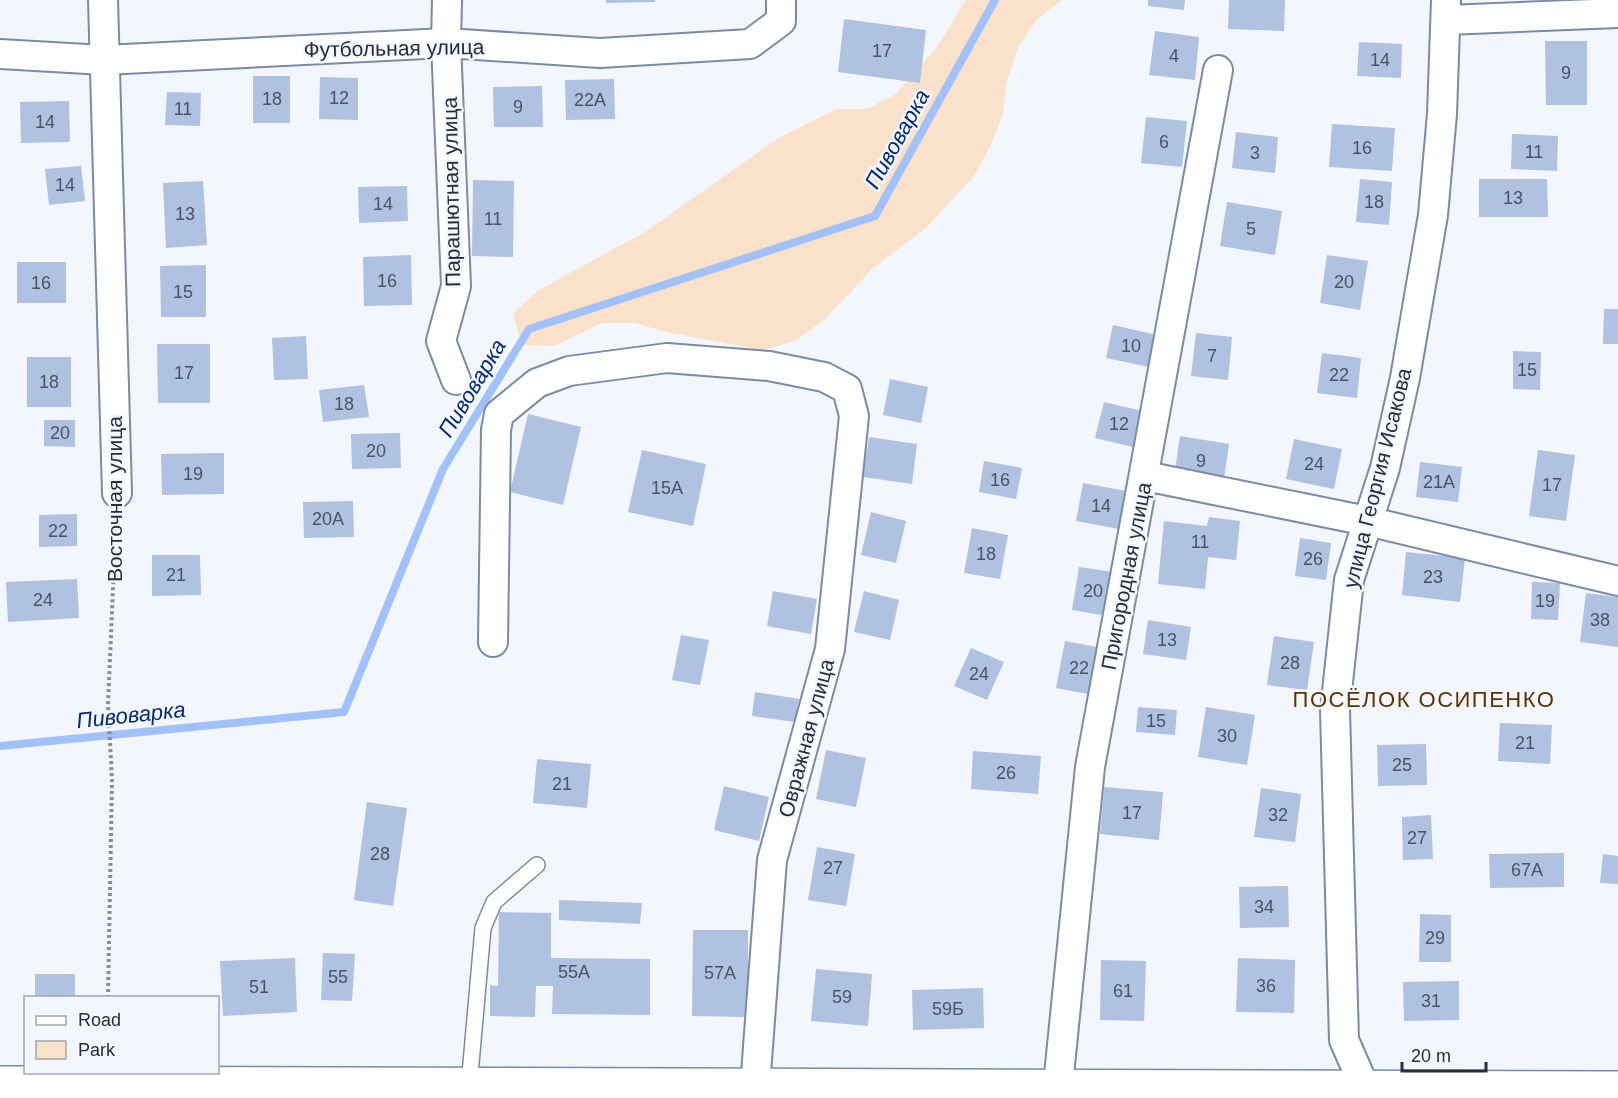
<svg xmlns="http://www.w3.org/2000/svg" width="1618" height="1098" font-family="Arial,sans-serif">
<rect width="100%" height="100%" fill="#f3f6fd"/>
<path fill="#fae1c9" d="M 966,0 L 1062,0 L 1037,19 L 1018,47 L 1007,80 L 1003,113 L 991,145 L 974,176 L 927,227 L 873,268 L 824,320 L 795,341 L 763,350 L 666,332 L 635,323 L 602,323 L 554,346 L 522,345 L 513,314 L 537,291 L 645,232 L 780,137 L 836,109 L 867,109 L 896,94 L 937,47 Z"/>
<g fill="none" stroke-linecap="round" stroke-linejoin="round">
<path stroke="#a1c1fa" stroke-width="8" d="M 0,746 L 344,712 L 443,469 L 529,329 L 875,216 L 995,0"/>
</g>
<path fill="#b0c2e1" d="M 606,0 L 655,0 L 655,2 L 606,3 Z
M 1148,0 L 1185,0 L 1184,10 L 1148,6 Z
M 1229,0 L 1285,0 L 1284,31 L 1228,29 Z
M 844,19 L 926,30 L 920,83 L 838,72 Z
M 1155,31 L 1199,37 L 1195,80 L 1149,75 Z
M 1545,41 L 1587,41 L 1587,105 L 1546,105 Z
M 1359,42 L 1402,44 L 1401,78 L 1357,76 Z
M 253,76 L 290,76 L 290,123 L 253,123 Z
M 320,77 L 358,78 L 358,120 L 319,119 Z
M 614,79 L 615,119 L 566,120 L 565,80 Z
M 542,86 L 543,127 L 494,127 L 493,87 Z
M 167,92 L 201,93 L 200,126 L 165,125 Z
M 69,101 L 70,142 L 21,143 L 20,102 Z
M 1146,117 L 1187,121 L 1182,167 L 1141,163 Z
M 1332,124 L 1395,128 L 1392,171 L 1329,167 Z
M 1236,132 L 1278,137 L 1275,173 L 1232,168 Z
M 1512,134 L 1558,136 L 1557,171 L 1511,169 Z
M 81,166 L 85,201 L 49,205 L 45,169 Z
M 1360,179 L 1392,182 L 1389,225 L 1356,222 Z
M 1479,179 L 1547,179 L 1548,217 L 1479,217 Z
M 473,180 L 514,181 L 513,257 L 472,256 Z
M 203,181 L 207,245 L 166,248 L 163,183 Z
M 407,186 L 408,221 L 359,223 L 358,187 Z
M 1227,202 L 1282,211 L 1275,255 L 1220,246 Z
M 411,255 L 412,305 L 364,306 L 363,257 Z
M 1327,255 L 1368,261 L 1360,310 L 1320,303 Z
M 17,262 L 66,262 L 66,303 L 17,303 Z
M 206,265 L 206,317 L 161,317 L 160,266 Z
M 1604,309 L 1618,309 L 1618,344 L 1603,344 Z
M 1113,325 L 1157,335 L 1149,367 L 1106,358 Z
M 1196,333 L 1232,337 L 1228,380 L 1191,376 Z
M 306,336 L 308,379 L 274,380 L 272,338 Z
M 157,344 L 210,344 L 210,403 L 158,403 Z
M 1513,351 L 1541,352 L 1540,390 L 1513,389 Z
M 1322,353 L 1361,358 L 1357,398 L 1317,393 Z
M 27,357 L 71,357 L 71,407 L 27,407 Z
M 890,379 L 928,387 L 921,423 L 883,415 Z
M 364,385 L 369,417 L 323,422 L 319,390 Z
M 1104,402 L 1142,411 L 1133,447 L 1095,438 Z
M 528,414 L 581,427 L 563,505 L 510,492 Z
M 44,420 L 75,420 L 75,447 L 44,446 Z
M 400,433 L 401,468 L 352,469 L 351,434 Z
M 1180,436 L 1229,444 L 1223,485 L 1174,477 Z
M 869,437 L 917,444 L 912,484 L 863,477 Z
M 1294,439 L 1342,449 L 1334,489 L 1286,479 Z
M 642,450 L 706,464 L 693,526 L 628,512 Z
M 1538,450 L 1575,455 L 1566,521 L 1529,516 Z
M 224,453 L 224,494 L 162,495 L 161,454 Z
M 984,461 L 1022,468 L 1016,499 L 979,492 Z
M 1420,462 L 1462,467 L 1458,502 L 1416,497 Z
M 1083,483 L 1126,491 L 1119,529 L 1076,521 Z
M 353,501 L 354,537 L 304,538 L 303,502 Z
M 871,512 L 906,521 L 896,563 L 861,555 Z
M 77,514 L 77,546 L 39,547 L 39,515 Z
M 1209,517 L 1240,521 L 1236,560 L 1208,557 L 1205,589 L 1158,584 L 1164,521 L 1207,526 Z
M 972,528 L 1008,535 L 1000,579 L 964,573 Z
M 1300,538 L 1331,543 L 1326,580 L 1295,576 Z
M 1406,552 L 1465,558 L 1460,602 L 1402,595 Z
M 152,555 L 200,555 L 201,595 L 152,596 Z
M 1079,567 L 1114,572 L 1107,616 L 1072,610 Z
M 77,579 L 79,618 L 8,622 L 6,582 Z
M 1532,582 L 1560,583 L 1558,620 L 1531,619 Z
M 773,591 L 817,599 L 811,634 L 767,626 Z
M 864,591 L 899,600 L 890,640 L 854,632 Z
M 1586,593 L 1618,597 L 1618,647 L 1580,642 Z
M 1148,620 L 1191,627 L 1186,660 L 1143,654 Z
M 681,635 L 709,640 L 700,685 L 672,680 Z
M 1274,636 L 1314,642 L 1307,690 L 1267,685 Z
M 1065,641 L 1102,648 L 1093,695 L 1056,688 Z
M 971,648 L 1004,662 L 987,700 L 954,686 Z
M 755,692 L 799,699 L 795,722 L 752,716 Z
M 1138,707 L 1177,710 L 1175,735 L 1136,732 Z
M 1206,707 L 1255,715 L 1247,765 L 1198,757 Z
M 1500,723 L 1552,725 L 1550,764 L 1498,761 Z
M 1426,744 L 1427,785 L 1378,786 L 1377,745 Z
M 826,750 L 866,758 L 856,807 L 816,799 Z
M 973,751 L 1041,756 L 1038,794 L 971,789 Z
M 537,759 L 591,764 L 587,808 L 533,803 Z
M 724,786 L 769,797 L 759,841 L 714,830 Z
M 1104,787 L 1163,792 L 1159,840 L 1100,834 Z
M 1261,788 L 1301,794 L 1295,842 L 1254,837 Z
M 367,802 L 407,808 L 393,906 L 354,900 Z
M 1431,815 L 1433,859 L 1403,860 L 1402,817 Z
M 817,847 L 855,854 L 846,906 L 808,900 Z
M 1564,853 L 1564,887 L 1490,888 L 1489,854 Z
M 1603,854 L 1618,856 L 1618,884 L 1600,883 Z
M 1288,886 L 1289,927 L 1240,928 L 1239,887 Z
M 559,900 L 642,903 L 640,924 L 559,920 Z
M 499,912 L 551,913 L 551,958 L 650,959 L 650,1015 L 552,1014 L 553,986 L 536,986 L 535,1017 L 490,1016 L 490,985 L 498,986 Z
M 1420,914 L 1451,915 L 1451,962 L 1419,962 Z
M 693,930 L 748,930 L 748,1017 L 692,1016 Z
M 323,953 L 355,954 L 352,1001 L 321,1000 Z
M 295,958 L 297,1012 L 223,1016 L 220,961 Z
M 1238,958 L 1295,960 L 1294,1013 L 1236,1012 Z
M 1101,960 L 1146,961 L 1144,1021 L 1100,1020 Z
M 816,969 L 872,974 L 868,1026 L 811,1021 Z
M 35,974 L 75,974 L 75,998 L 35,998 Z
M 1459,981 L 1459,1020 L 1404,1021 L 1403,982 Z
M 983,988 L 984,1028 L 913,1030 L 912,990 Z"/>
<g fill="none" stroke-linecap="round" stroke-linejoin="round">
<g stroke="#7a8ba8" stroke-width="18">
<path id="service" d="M 469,1086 L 483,928 L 494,902 L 537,865"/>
</g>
<g stroke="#7a8ba8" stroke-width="32">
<path id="minor" d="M 103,0 L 117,493
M 447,0 L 446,43 L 456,286 L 441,341 L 456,380
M 1447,20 L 1618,13
M 0,54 L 104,60 L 446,43 L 600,53 L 750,44 L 781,21 L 781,0
M 1145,476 L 1367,521 L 1618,581
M 493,642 L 496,430 L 499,414 L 537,383 L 569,371 L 667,358 L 769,366 L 824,377 L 847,389 L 854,416 L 830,649 L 772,860 L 755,1087
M 1058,1085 L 1090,767 L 1218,70
M 1365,1098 L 1365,1088 L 1344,1040 L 1335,710 L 1349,580 L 1385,468 L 1405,378 L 1433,215 L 1442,114 L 1446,0"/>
</g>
<g stroke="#7a8ba8" stroke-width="36">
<path id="tertiary" d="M 0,1083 L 1618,1088"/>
</g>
<path stroke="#878c96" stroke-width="4" stroke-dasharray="3 3" stroke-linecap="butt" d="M 108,998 L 112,780 L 108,705 L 116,519"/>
<use href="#service" stroke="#fff" stroke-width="15"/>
<use href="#minor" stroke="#fff" stroke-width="28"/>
<use href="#tertiary" stroke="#fff" stroke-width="33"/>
</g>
<g text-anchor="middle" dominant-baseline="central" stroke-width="5" stroke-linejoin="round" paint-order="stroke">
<g font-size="18" fill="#495364">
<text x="882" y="51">17</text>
<text x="1174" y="56">4</text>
<text x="1380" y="60">14</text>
<text x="1566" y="73">9</text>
<text x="339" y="98">12</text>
<text x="272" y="99">18</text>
<text x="590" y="100">22А</text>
<text x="518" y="107">9</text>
<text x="183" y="109">11</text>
<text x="45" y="122">14</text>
<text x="1164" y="142">6</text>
<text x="1362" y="148">16</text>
<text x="1534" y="152">11</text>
<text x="1255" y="153">3</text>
<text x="65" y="185">14</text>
<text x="1513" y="198">13</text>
<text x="1374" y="202">18</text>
<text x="383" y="204">14</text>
<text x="185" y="214">13</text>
<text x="493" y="219">11</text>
<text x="1251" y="229">5</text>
<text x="387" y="281">16</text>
<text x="1344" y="282">20</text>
<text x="41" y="283">16</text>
<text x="183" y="292">15</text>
<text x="1131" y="346">10</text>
<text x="1212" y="356">7</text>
<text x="1527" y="370">15</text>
<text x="184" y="373">17</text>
<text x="1339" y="375">22</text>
<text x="49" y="382">18</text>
<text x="344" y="404">18</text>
<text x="1119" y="424">12</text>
<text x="60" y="433">20</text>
<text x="376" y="451">20</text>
<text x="1201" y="461">9</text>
<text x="1314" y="464">24</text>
<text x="193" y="474">19</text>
<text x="1000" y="480">16</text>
<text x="1439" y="482">21А</text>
<text x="1552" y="485">17</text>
<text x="667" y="488">15А</text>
<text x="1101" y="506">14</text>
<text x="328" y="519">20А</text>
<text x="58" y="531">22</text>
<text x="1200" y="542">11</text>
<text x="986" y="554">18</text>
<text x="1313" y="559">26</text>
<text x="176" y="575">21</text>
<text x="1433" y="577">23</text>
<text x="1093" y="591">20</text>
<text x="43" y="600">24</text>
<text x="1545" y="601">19</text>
<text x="1600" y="620">38</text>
<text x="1167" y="640">13</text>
<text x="1290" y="663">28</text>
<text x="1079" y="668">22</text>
<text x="979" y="674">24</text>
<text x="1156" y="721">15</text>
<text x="1227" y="736">30</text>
<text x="1525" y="743">21</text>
<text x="1402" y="765">25</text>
<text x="1006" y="773">26</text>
<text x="562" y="784">21</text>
<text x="1132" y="813">17</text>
<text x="1278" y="815">32</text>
<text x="1417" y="838">27</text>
<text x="380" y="854">28</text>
<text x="833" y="868">27</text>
<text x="1527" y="870">67А</text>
<text x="1264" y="907">34</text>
<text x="1435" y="938">29</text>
<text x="574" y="972">55А</text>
<text x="720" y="973">57А</text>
<text x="338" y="977">55</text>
<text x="1266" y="986">36</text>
<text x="259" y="987">51</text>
<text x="1123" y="991">61</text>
<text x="842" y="997">59</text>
<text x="1431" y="1001">31</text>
<text x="948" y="1009">59Б</text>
</g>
<g font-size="21" fill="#272e3a" stroke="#f3f6fd">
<text transform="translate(394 48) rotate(-1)">Футбольная улица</text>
<text transform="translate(451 192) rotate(-91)">Парашютная улица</text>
<text transform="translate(1377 478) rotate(-76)">улица Георгия Исакова</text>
<text transform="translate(114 499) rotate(-90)">Восточная улица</text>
<text transform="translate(1126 576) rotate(-79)">Пригородная улица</text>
<text transform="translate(806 738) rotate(-75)">Овражная улица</text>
</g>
<g font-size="22" font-style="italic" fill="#022b79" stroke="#f3f6fd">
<text transform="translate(897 139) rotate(-61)">Пивоварка</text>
<text transform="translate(472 388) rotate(-59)">Пивоварка</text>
<text transform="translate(131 715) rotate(-6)">Пивоварка</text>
</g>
<g font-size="22" letter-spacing="1.5" fill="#5a3401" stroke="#f3f6fd">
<text x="1424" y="699">ПОСЁЛОК ОСИПЕНКО</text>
</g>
</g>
<rect x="24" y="996" width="195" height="78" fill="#f3f6fd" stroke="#a1a6af" stroke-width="1.5"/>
<rect x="36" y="1016" width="30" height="9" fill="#ffffff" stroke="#a1a6af" stroke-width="1.5"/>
<text x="78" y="1026" font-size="18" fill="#272e3a">Road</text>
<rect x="36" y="1041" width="30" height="18" fill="#fae1c9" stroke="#a1a6af" stroke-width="1.5"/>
<text x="78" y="1056" font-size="18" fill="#272e3a">Park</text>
<path d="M1402 1062v9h84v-9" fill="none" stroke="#272e3a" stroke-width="3"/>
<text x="1411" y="1062" font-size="18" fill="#272e3a" stroke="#f3f6fd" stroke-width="4.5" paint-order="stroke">20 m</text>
</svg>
